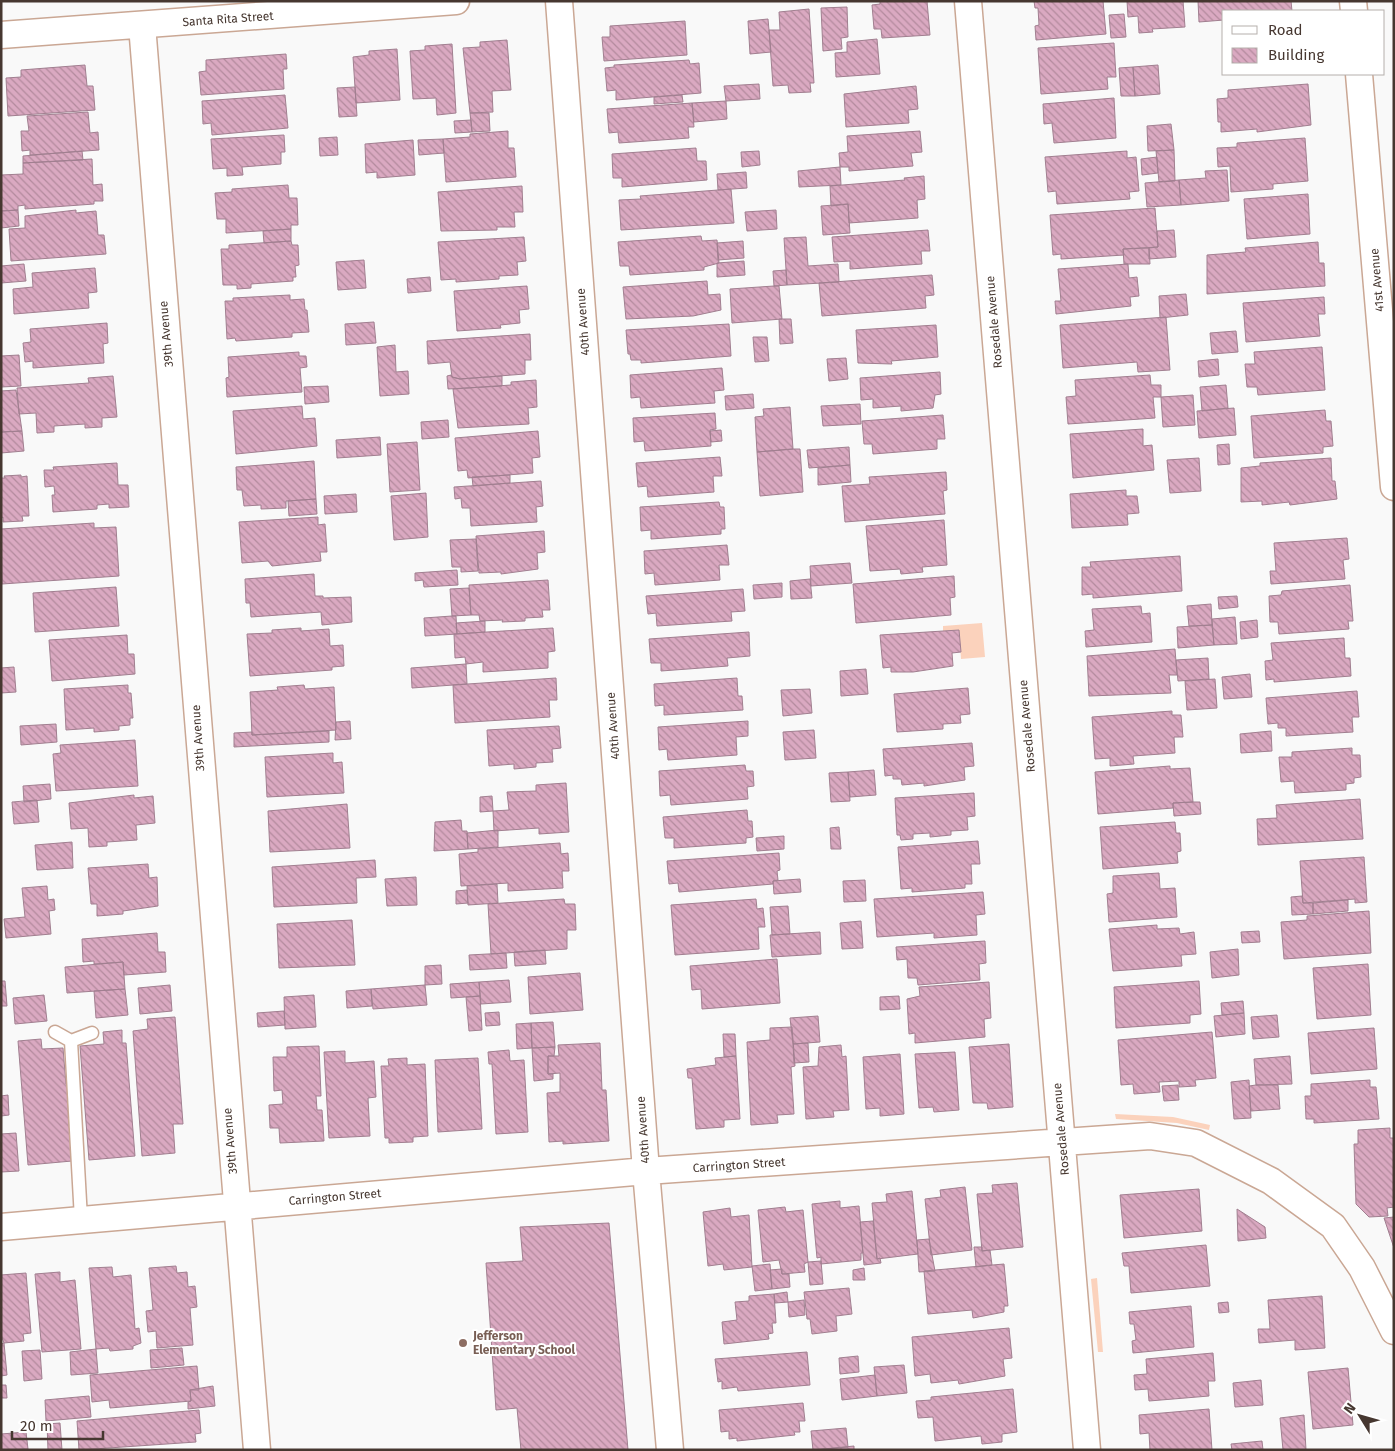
<svg xmlns="http://www.w3.org/2000/svg" width="1395" height="1451" font-family="'Fira Sans',sans-serif">
<defs>
<pattern id="building-back-hatch" width="6" height="6" patternUnits="userSpaceOnUse" patternTransform="scale(1.25)"><rect width="6" height="6" fill="#daa9c1"/><path d="M-1 5l2 2M0 0l6 6M5-1l2 2" fill="none" stroke="#b38a9d"/></pattern>
</defs>
<rect width="100%" height="100%" fill="#f9f9f9"/>
<path fill="#fbd2bc" d="M 982,623 L 985,657 L 961,659 L 959,630 L 943,631 L 943,626 Z
M 1115,1114 L 1173,1117 L 1210,1125 L 1209,1130 L 1177,1123 L 1116,1119 Z
M 1097,1278 L 1103,1352 L 1098,1352 L 1091,1279 Z"/>
<path fill="url(#building-back-hatch)" stroke="#a17f90" d="M 880,1 L 927,1 L 930,35 L 882,38 L 881,29 L 874,29 L 872,5 L 880,4 Z
M 1034,1 L 1103,1 L 1106,34 L 1036,40 L 1035,26 L 1039,25 L 1038,8 L 1035,8 Z
M 1127,1 L 1183,1 L 1185,27 L 1152,29 L 1153,32 L 1139,33 L 1138,16 L 1128,17 Z
M 1198,1 L 1291,1 L 1292,11 L 1224,11 L 1224,20 L 1199,22 Z
M 847,7 L 848,37 L 841,38 L 842,49 L 823,51 L 821,8 Z
M 809,9 L 814,83 L 810,83 L 811,92 L 789,93 L 788,85 L 773,86 L 769,30 L 780,30 L 779,12 Z
M 1124,14 L 1126,37 L 1111,38 L 1109,15 Z
M 768,19 L 771,52 L 750,54 L 748,21 Z
M 685,21 L 687,55 L 604,61 L 602,37 L 610,37 L 610,26 Z
M 877,39 L 880,74 L 836,77 L 835,53 L 847,52 L 847,42 Z
M 507,40 L 511,90 L 492,91 L 493,112 L 470,113 L 463,48 L 480,47 L 480,42 Z
M 1114,43 L 1116,77 L 1107,77 L 1108,89 L 1041,94 L 1038,48 Z
M 452,44 L 456,113 L 437,115 L 436,98 L 413,99 L 410,51 L 425,50 L 425,46 Z
M 397,49 L 400,100 L 356,103 L 353,57 L 369,55 L 369,51 Z
M 286,54 L 287,69 L 283,69 L 284,89 L 201,95 L 199,72 L 206,71 L 206,60 Z
M 689,60 L 690,64 L 699,63 L 701,93 L 616,100 L 616,90 L 607,91 L 605,68 L 614,67 L 614,65 Z
M 85,65 L 87,86 L 93,86 L 95,110 L 8,116 L 6,78 L 21,77 L 21,70 Z
M 1158,65 L 1160,94 L 1135,96 L 1133,67 Z
M 1133,67 L 1135,96 L 1121,96 L 1119,68 Z
M 759,84 L 760,99 L 726,101 L 724,86 Z
M 1308,84 L 1311,125 L 1257,132 L 1257,129 L 1221,132 L 1221,122 L 1218,122 L 1217,99 L 1228,98 L 1228,90 Z
M 916,86 L 918,109 L 908,110 L 909,123 L 846,127 L 844,94 Z
M 355,87 L 357,116 L 339,117 L 337,88 Z
M 285,95 L 288,128 L 212,135 L 211,123 L 203,124 L 202,101 Z
M 682,95 L 683,102 L 654,104 L 654,97 Z
M 1114,98 L 1116,138 L 1054,143 L 1052,123 L 1044,124 L 1043,104 Z
M 726,101 L 727,119 L 694,122 L 692,103 Z
M 692,103 L 694,127 L 688,127 L 689,138 L 619,143 L 618,132 L 609,133 L 607,109 Z
M 88,112 L 90,133 L 98,132 L 99,150 L 30,155 L 30,150 L 22,151 L 21,131 L 29,131 L 27,116 Z
M 470,113 L 489,113 L 490,131 L 472,132 Z
M 471,120 L 472,132 L 455,133 L 454,121 Z
M 1171,124 L 1174,150 L 1148,151 L 1147,126 Z
M 508,131 L 508,148 L 514,148 L 516,177 L 446,182 L 443,139 L 470,137 L 470,134 Z
M 920,131 L 922,152 L 911,153 L 913,166 L 849,171 L 849,167 L 840,167 L 839,153 L 848,152 L 847,136 Z
M 284,135 L 285,152 L 281,152 L 281,164 L 242,167 L 243,175 L 227,176 L 227,168 L 213,169 L 211,139 Z
M 337,137 L 338,155 L 320,156 L 319,138 Z
M 1305,138 L 1308,181 L 1273,184 L 1273,189 L 1231,192 L 1230,166 L 1218,167 L 1217,148 L 1237,147 L 1237,143 Z
M 443,139 L 444,153 L 419,155 L 418,140 Z
M 413,140 L 415,175 L 377,178 L 377,172 L 366,173 L 365,144 Z
M 696,148 L 697,161 L 706,161 L 707,180 L 622,187 L 622,178 L 613,178 L 612,154 Z
M 1174,150 L 1175,181 L 1159,182 L 1156,151 Z
M 82,151 L 83,160 L 23,163 L 23,156 Z
M 759,151 L 760,165 L 742,167 L 741,152 Z
M 1127,151 L 1127,158 L 1136,157 L 1139,191 L 1129,192 L 1130,199 L 1057,204 L 1056,191 L 1048,192 L 1045,157 Z
M 1157,157 L 1158,173 L 1142,175 L 1141,159 Z
M 92,159 L 93,185 L 102,184 L 103,201 L 94,201 L 94,204 L 25,209 L 25,205 L 18,206 L 18,210 L 1,211 L 1,175 L 23,174 L 23,163 Z
M 840,167 L 841,185 L 799,187 L 798,171 Z
M 1227,170 L 1229,201 L 1181,205 L 1179,180 L 1206,178 L 1205,171 Z
M 746,172 L 747,188 L 718,190 L 717,174 Z
M 924,176 L 925,199 L 917,200 L 918,218 L 849,223 L 848,204 L 831,206 L 830,186 L 905,180 L 904,178 Z
M 1179,180 L 1181,205 L 1147,207 L 1145,183 Z
M 288,185 L 289,198 L 297,198 L 298,225 L 291,225 L 291,229 L 226,233 L 226,219 L 217,219 L 215,193 L 232,192 L 232,189 Z
M 522,186 L 523,212 L 514,212 L 515,227 L 497,227 L 497,230 L 441,231 L 438,192 Z
M 731,189 L 734,223 L 621,230 L 619,200 L 641,199 L 640,196 Z
M 1308,194 L 1310,234 L 1247,239 L 1244,199 Z
M 848,204 L 850,233 L 823,235 L 821,206 Z
M 1155,208 L 1158,247 L 1123,249 L 1124,255 L 1061,259 L 1061,254 L 1053,255 L 1050,215 Z
M 18,210 L 19,226 L 1,228 L 1,211 Z
M 76,210 L 76,213 L 96,211 L 98,235 L 104,235 L 106,254 L 11,261 L 9,229 L 25,228 L 25,216 Z
M 776,210 L 777,229 L 747,231 L 745,212 Z
M 291,229 L 291,241 L 264,243 L 263,231 Z
M 928,230 L 930,251 L 921,251 L 922,264 L 850,269 L 850,261 L 834,262 L 832,237 Z
M 1174,230 L 1176,257 L 1149,259 L 1149,248 L 1158,247 L 1157,231 Z
M 701,236 L 702,241 L 717,240 L 719,263 L 704,267 L 704,270 L 630,275 L 629,266 L 620,266 L 618,242 Z
M 524,237 L 526,261 L 517,262 L 518,275 L 499,276 L 499,279 L 456,282 L 456,279 L 441,280 L 438,242 Z
M 806,237 L 808,266 L 838,264 L 839,282 L 787,285 L 784,238 Z
M 291,241 L 292,245 L 298,245 L 299,265 L 295,266 L 296,277 L 293,277 L 293,281 L 251,284 L 251,288 L 237,289 L 237,285 L 223,285 L 221,249 L 229,249 L 229,245 Z
M 743,241 L 744,258 L 718,260 L 717,243 Z
M 1318,242 L 1319,263 L 1324,263 L 1325,286 L 1207,294 L 1207,255 L 1246,252 L 1245,248 Z
M 1149,248 L 1150,264 L 1124,264 L 1123,249 Z
M 364,260 L 366,288 L 338,290 L 336,262 Z
M 744,261 L 745,275 L 717,277 L 717,263 Z
M 24,264 L 26,281 L 1,283 L 1,266 Z
M 1128,264 L 1129,278 L 1137,277 L 1139,296 L 1130,297 L 1131,306 L 1056,314 L 1055,301 L 1061,301 L 1058,269 Z
M 95,268 L 97,292 L 88,293 L 89,308 L 14,314 L 13,289 L 33,287 L 32,273 Z
M 786,270 L 787,285 L 774,286 L 773,271 Z
M 932,275 L 934,295 L 925,296 L 926,308 L 822,316 L 819,283 Z
M 430,277 L 431,291 L 408,293 L 407,279 Z
M 707,281 L 708,295 L 720,294 L 721,310 L 693,316 L 626,319 L 623,287 Z
M 527,286 L 529,309 L 519,310 L 520,323 L 500,325 L 501,328 L 457,331 L 454,291 Z
M 774,286 L 779,286 L 782,319 L 732,323 L 730,289 Z
M 1186,294 L 1188,315 L 1160,318 L 1159,296 Z
M 290,295 L 290,300 L 304,299 L 305,310 L 307,310 L 309,332 L 292,333 L 292,337 L 236,341 L 235,338 L 227,339 L 225,301 L 233,301 L 233,298 Z
M 1324,297 L 1325,314 L 1318,314 L 1320,336 L 1246,342 L 1243,303 Z
M 1166,317 L 1170,370 L 1138,372 L 1137,362 L 1063,368 L 1060,325 Z
M 779,319 L 791,319 L 793,343 L 780,344 Z
M 374,322 L 376,343 L 346,345 L 345,324 Z
M 107,323 L 108,343 L 103,344 L 104,363 L 33,368 L 33,361 L 25,362 L 23,343 L 31,342 L 30,329 Z
M 729,324 L 731,356 L 641,363 L 641,360 L 631,360 L 630,354 L 628,354 L 626,330 Z
M 936,325 L 938,357 L 891,361 L 892,364 L 858,363 L 856,330 Z
M 1236,331 L 1238,352 L 1212,354 L 1210,333 Z
M 530,334 L 531,360 L 525,360 L 525,374 L 460,379 L 452,377 L 450,362 L 428,364 L 427,341 Z
M 753,337 L 767,337 L 769,361 L 755,362 Z
M 395,345 L 396,372 L 408,371 L 409,394 L 380,396 L 377,347 Z
M 1322,347 L 1325,390 L 1258,395 L 1257,387 L 1247,387 L 1245,364 L 1255,364 L 1254,352 Z
M 299,352 L 299,356 L 306,356 L 307,367 L 300,368 L 302,392 L 227,397 L 226,378 L 229,377 L 228,357 Z
M 19,355 L 21,386 L 1,387 L 1,356 Z
M 846,358 L 848,379 L 829,381 L 827,359 Z
M 1218,359 L 1219,375 L 1199,377 L 1198,361 Z
M 722,368 L 724,390 L 714,391 L 715,403 L 641,408 L 640,397 L 631,398 L 630,375 Z
M 940,372 L 941,394 L 935,395 L 933,408 L 901,411 L 901,406 L 873,408 L 873,399 L 861,400 L 860,378 Z
M 451,375 L 452,377 L 460,379 L 502,376 L 502,386 L 448,389 L 447,376 Z
M 1150,375 L 1151,385 L 1161,385 L 1161,397 L 1153,397 L 1155,418 L 1068,424 L 1066,397 L 1076,396 L 1075,380 Z
M 113,376 L 117,417 L 102,418 L 102,427 L 85,428 L 85,424 L 54,426 L 54,432 L 37,433 L 36,413 L 19,414 L 17,388 L 89,383 L 88,378 Z
M 536,380 L 537,407 L 528,408 L 529,424 L 458,428 L 453,389 L 511,385 L 511,382 Z
M 1226,385 L 1228,408 L 1202,411 L 1200,387 Z
M 328,386 L 329,402 L 305,404 L 304,387 Z
M 16,390 L 22,431 L 1,432 L 1,391 Z
M 753,394 L 754,408 L 726,410 L 725,396 Z
M 1193,395 L 1195,425 L 1163,427 L 1161,397 Z
M 860,404 L 861,424 L 823,426 L 821,406 Z
M 302,406 L 303,419 L 315,418 L 317,446 L 236,454 L 233,411 Z
M 790,407 L 793,449 L 757,452 L 755,417 L 764,416 L 763,409 Z
M 1234,408 L 1236,435 L 1199,438 L 1197,411 Z
M 1325,410 L 1326,421 L 1331,421 L 1333,446 L 1323,447 L 1323,453 L 1254,458 L 1251,416 Z
M 715,413 L 716,429 L 710,430 L 711,446 L 645,451 L 644,441 L 634,442 L 633,418 Z
M 943,415 L 945,439 L 937,439 L 937,449 L 873,454 L 872,444 L 864,444 L 862,421 Z
M 448,420 L 449,437 L 422,439 L 421,422 Z
M 1143,429 L 1143,446 L 1152,445 L 1154,470 L 1073,478 L 1070,434 Z
M 721,430 L 722,441 L 711,442 L 710,431 Z
M 22,431 L 24,451 L 1,453 L 1,432 Z
M 538,431 L 540,457 L 532,458 L 533,473 L 468,478 L 467,470 L 458,471 L 455,438 Z
M 380,437 L 381,455 L 337,458 L 336,440 Z
M 417,442 L 420,490 L 390,492 L 387,444 Z
M 1229,444 L 1230,464 L 1218,465 L 1217,445 Z
M 849,447 L 850,465 L 809,468 L 807,450 Z
M 793,449 L 800,449 L 803,492 L 760,496 L 757,452 Z
M 720,457 L 722,476 L 713,476 L 714,492 L 648,497 L 647,486 L 638,487 L 636,463 Z
M 1199,458 L 1201,491 L 1170,493 L 1167,460 Z
M 1331,458 L 1332,481 L 1335,481 L 1337,499 L 1290,505 L 1289,502 L 1262,505 L 1262,501 L 1241,502 L 1241,468 L 1260,466 L 1260,463 Z
M 314,461 L 316,499 L 286,501 L 286,508 L 261,509 L 261,505 L 244,506 L 242,490 L 237,490 L 236,467 Z
M 117,463 L 118,485 L 128,485 L 129,507 L 109,508 L 109,504 L 97,505 L 97,509 L 53,512 L 52,495 L 55,495 L 54,486 L 45,487 L 44,470 L 54,470 L 53,467 Z
M 850,465 L 851,482 L 818,485 L 818,468 Z
M 946,472 L 947,490 L 943,491 L 945,514 L 845,522 L 842,486 L 870,484 L 869,477 Z
M 21,475 L 21,477 L 27,476 L 29,516 L 22,516 L 23,521 L 3,522 L 3,517 L 1,518 L 1,478 L 5,478 L 4,476 Z
M 510,475 L 510,483 L 473,486 L 472,477 Z
M 541,481 L 543,506 L 536,507 L 537,522 L 471,526 L 470,508 L 462,508 L 461,498 L 455,499 L 454,487 Z
M 1126,490 L 1126,496 L 1137,496 L 1139,513 L 1127,514 L 1128,525 L 1072,528 L 1070,494 Z
M 426,493 L 428,537 L 394,540 L 391,496 Z
M 356,494 L 357,512 L 325,514 L 324,496 Z
M 316,499 L 317,514 L 289,516 L 288,501 Z
M 719,502 L 720,507 L 724,507 L 725,529 L 721,529 L 721,534 L 651,539 L 651,530 L 641,531 L 640,507 Z
M 318,517 L 318,525 L 325,524 L 327,552 L 320,552 L 321,561 L 272,566 L 268,561 L 242,563 L 239,522 Z
M 944,520 L 947,565 L 922,567 L 923,572 L 901,574 L 900,569 L 870,571 L 866,526 Z
M 94,523 L 94,528 L 116,527 L 119,576 L 2,584 L 1,529 Z
M 544,531 L 545,552 L 537,553 L 538,569 L 501,574 L 501,572 L 479,573 L 476,536 Z
M 1347,538 L 1349,559 L 1343,560 L 1345,579 L 1271,584 L 1270,571 L 1276,571 L 1274,543 Z
M 476,539 L 478,571 L 461,572 L 461,567 L 452,567 L 450,540 Z
M 727,545 L 729,565 L 719,565 L 720,580 L 655,585 L 654,573 L 645,574 L 644,551 Z
M 1180,556 L 1182,591 L 1093,598 L 1093,594 L 1082,595 L 1082,567 L 1091,567 L 1090,562 Z
M 850,563 L 852,583 L 811,586 L 810,566 Z
M 457,570 L 458,585 L 424,587 L 423,580 L 415,581 L 415,573 Z
M 314,574 L 315,596 L 323,596 L 323,598 L 351,597 L 352,622 L 322,625 L 321,612 L 251,617 L 250,603 L 246,603 L 245,579 Z
M 954,576 L 955,597 L 950,598 L 951,615 L 856,623 L 853,584 Z
M 810,579 L 812,598 L 791,599 L 790,581 Z
M 548,580 L 550,610 L 542,610 L 543,617 L 525,618 L 525,621 L 502,622 L 503,620 L 480,621 L 479,615 L 471,615 L 469,585 Z
M 782,583 L 782,597 L 754,599 L 753,585 Z
M 1350,585 L 1353,621 L 1348,621 L 1349,629 L 1279,634 L 1278,622 L 1270,622 L 1269,596 L 1281,595 L 1282,591 Z
M 116,587 L 119,626 L 35,632 L 33,593 Z
M 469,588 L 471,615 L 452,616 L 450,589 Z
M 743,589 L 745,611 L 731,612 L 732,621 L 657,626 L 656,613 L 648,614 L 646,596 Z
M 1237,596 L 1238,607 L 1219,609 L 1218,597 Z
M 1211,604 L 1212,625 L 1189,626 L 1187,606 Z
M 1141,606 L 1142,614 L 1150,613 L 1152,642 L 1086,647 L 1085,631 L 1094,630 L 1092,609 Z
M 452,616 L 456,616 L 457,634 L 425,636 L 424,618 Z
M 1235,617 L 1237,644 L 1214,645 L 1212,619 Z
M 1257,620 L 1258,637 L 1241,639 L 1240,622 Z
M 485,621 L 485,632 L 457,634 L 456,623 Z
M 1212,625 L 1214,645 L 1178,648 L 1177,627 Z
M 301,628 L 301,631 L 329,629 L 330,646 L 343,645 L 344,666 L 332,667 L 332,670 L 250,676 L 247,634 L 272,633 L 272,630 Z
M 553,628 L 555,651 L 548,652 L 548,668 L 483,672 L 483,662 L 466,664 L 465,657 L 455,658 L 454,634 Z
M 959,630 L 961,652 L 952,653 L 953,666 L 913,672 L 891,672 L 891,667 L 883,668 L 880,635 Z
M 749,632 L 750,656 L 727,658 L 728,666 L 661,671 L 661,663 L 651,663 L 649,639 Z
M 127,635 L 128,654 L 134,654 L 135,674 L 52,681 L 49,640 Z
M 1344,638 L 1345,658 L 1350,658 L 1351,676 L 1274,682 L 1274,679 L 1266,680 L 1265,661 L 1273,660 L 1271,643 Z
M 1175,649 L 1177,675 L 1169,675 L 1171,693 L 1089,696 L 1087,656 Z
M 1208,658 L 1209,679 L 1178,681 L 1176,660 Z
M 466,664 L 467,684 L 412,688 L 411,668 Z
M 14,667 L 16,692 L 1,693 L 1,668 Z
M 866,669 L 868,694 L 841,696 L 840,671 Z
M 1250,674 L 1252,697 L 1224,699 L 1222,677 Z
M 556,678 L 557,700 L 549,700 L 550,717 L 455,723 L 453,685 Z
M 737,678 L 738,696 L 742,696 L 743,710 L 664,715 L 664,705 L 655,706 L 654,684 Z
M 1215,679 L 1217,708 L 1187,710 L 1185,681 Z
M 128,685 L 128,693 L 131,693 L 133,718 L 130,718 L 130,725 L 119,726 L 119,730 L 94,732 L 94,728 L 66,730 L 64,689 Z
M 304,685 L 305,689 L 334,687 L 336,730 L 252,735 L 250,692 L 278,690 L 277,687 Z
M 968,688 L 970,714 L 960,715 L 961,723 L 943,724 L 943,729 L 897,732 L 894,694 Z
M 810,689 L 812,713 L 783,716 L 781,690 Z
M 1357,691 L 1359,717 L 1352,717 L 1353,732 L 1286,736 L 1286,728 L 1278,728 L 1278,723 L 1268,724 L 1266,698 Z
M 1172,711 L 1172,715 L 1181,715 L 1183,737 L 1174,737 L 1175,753 L 1133,756 L 1134,764 L 1110,766 L 1110,758 L 1095,759 L 1092,717 Z
M 350,721 L 351,739 L 335,740 L 336,722 Z
M 748,721 L 748,736 L 736,737 L 737,755 L 668,760 L 667,749 L 659,750 L 658,727 Z
M 56,724 L 57,742 L 21,745 L 20,726 Z
M 559,726 L 561,748 L 552,749 L 553,762 L 536,763 L 536,767 L 514,769 L 514,764 L 489,766 L 487,730 Z
M 814,730 L 816,758 L 785,760 L 783,732 Z
M 329,731 L 329,742 L 234,747 L 234,733 L 252,732 L 252,735 Z
M 1271,731 L 1272,751 L 1241,753 L 1240,734 Z
M 135,740 L 138,786 L 56,791 L 53,754 L 61,753 L 60,745 Z
M 972,743 L 974,766 L 964,767 L 965,780 L 924,786 L 924,783 L 902,785 L 901,779 L 893,779 L 893,775 L 885,776 L 883,749 Z
M 1352,748 L 1352,755 L 1360,755 L 1361,777 L 1354,778 L 1354,783 L 1346,784 L 1346,790 L 1295,793 L 1294,781 L 1281,782 L 1279,757 L 1292,757 L 1292,752 Z
M 333,753 L 333,763 L 342,762 L 344,793 L 267,797 L 265,757 Z
M 745,765 L 746,771 L 753,771 L 754,786 L 747,787 L 748,799 L 671,805 L 670,795 L 660,796 L 659,771 Z
M 1170,766 L 1170,769 L 1190,768 L 1193,802 L 1173,803 L 1173,808 L 1098,814 L 1095,772 Z
M 874,770 L 876,795 L 850,797 L 848,772 Z
M 848,772 L 850,801 L 831,802 L 829,773 Z
M 566,783 L 569,832 L 539,834 L 539,828 L 494,831 L 493,811 L 509,810 L 507,792 L 536,791 L 536,785 Z
M 50,784 L 51,799 L 24,802 L 23,786 Z
M 974,793 L 975,816 L 967,817 L 968,830 L 951,831 L 951,835 L 930,837 L 930,833 L 913,834 L 913,839 L 901,840 L 900,835 L 897,835 L 895,798 Z
M 134,795 L 134,798 L 153,796 L 155,823 L 136,825 L 137,840 L 107,842 L 107,846 L 89,847 L 88,828 L 71,829 L 69,803 Z
M 492,796 L 493,811 L 480,812 L 480,797 Z
M 1360,799 L 1363,839 L 1258,845 L 1257,819 L 1277,818 L 1276,805 Z
M 37,800 L 39,822 L 14,824 L 12,802 Z
M 1193,802 L 1200,802 L 1201,814 L 1174,816 L 1173,803 Z
M 347,804 L 350,848 L 270,852 L 268,811 Z
M 747,810 L 748,821 L 752,821 L 753,837 L 746,838 L 746,843 L 674,848 L 674,838 L 665,838 L 663,817 Z
M 461,820 L 462,831 L 467,831 L 468,849 L 434,851 L 435,822 Z
M 1175,822 L 1176,833 L 1180,833 L 1181,851 L 1177,852 L 1178,863 L 1103,869 L 1100,827 Z
M 839,827 L 841,849 L 831,849 L 830,828 Z
M 498,830 L 498,847 L 468,849 L 467,833 Z
M 784,836 L 784,849 L 757,851 L 756,838 Z
M 978,841 L 980,864 L 971,864 L 972,884 L 965,884 L 965,888 L 912,892 L 912,888 L 901,889 L 898,847 Z
M 72,842 L 73,868 L 37,870 L 35,845 Z
M 560,843 L 561,854 L 568,853 L 569,871 L 562,871 L 563,888 L 508,891 L 508,883 L 461,886 L 459,854 L 478,852 L 478,849 Z
M 779,853 L 780,870 L 777,871 L 778,880 L 773,881 L 773,884 L 679,892 L 678,883 L 669,884 L 667,861 Z
M 1364,857 L 1367,902 L 1355,903 L 1355,899 L 1303,903 L 1300,861 Z
M 375,860 L 376,877 L 356,878 L 357,903 L 274,907 L 272,867 Z
M 148,864 L 149,878 L 157,877 L 158,906 L 123,911 L 123,914 L 97,916 L 97,904 L 91,904 L 88,868 Z
M 1159,873 L 1160,889 L 1175,888 L 1177,917 L 1109,922 L 1107,894 L 1113,893 L 1113,876 Z
M 416,877 L 417,905 L 387,906 L 385,879 Z
M 800,879 L 801,892 L 774,894 L 773,881 Z
M 865,880 L 866,901 L 844,902 L 843,881 Z
M 497,884 L 498,903 L 468,905 L 467,886 Z
M 47,886 L 48,900 L 54,899 L 55,910 L 49,911 L 51,934 L 6,938 L 4,919 L 25,917 L 22,888 Z
M 467,890 L 468,903 L 456,904 L 456,891 Z
M 983,892 L 985,914 L 976,915 L 977,935 L 934,938 L 934,933 L 877,937 L 874,899 Z
M 1302,896 L 1303,903 L 1313,903 L 1313,914 L 1292,915 L 1291,897 Z
M 564,899 L 565,904 L 575,904 L 576,930 L 567,930 L 567,949 L 491,954 L 488,904 Z
M 756,899 L 757,909 L 763,908 L 765,927 L 758,927 L 759,949 L 675,955 L 671,905 Z
M 1348,900 L 1348,911 L 1313,914 L 1313,903 Z
M 788,906 L 790,934 L 772,935 L 770,907 Z
M 1369,911 L 1371,953 L 1284,959 L 1281,922 L 1307,920 L 1307,916 Z
M 352,920 L 355,965 L 279,968 L 277,924 Z
M 861,921 L 863,948 L 842,949 L 840,923 Z
M 1157,925 L 1157,929 L 1179,928 L 1180,934 L 1194,932 L 1196,954 L 1181,955 L 1182,966 L 1113,971 L 1109,929 Z
M 1259,931 L 1260,942 L 1242,943 L 1241,932 Z
M 820,932 L 821,954 L 772,957 L 770,935 Z
M 157,933 L 158,952 L 165,952 L 166,972 L 124,975 L 123,962 L 94,964 L 94,961 L 83,962 L 82,939 Z
M 985,941 L 986,963 L 979,964 L 980,980 L 918,985 L 917,978 L 908,978 L 907,959 L 897,960 L 896,947 Z
M 1238,949 L 1239,975 L 1212,978 L 1210,952 Z
M 545,950 L 546,964 L 515,966 L 514,952 Z
M 506,953 L 507,968 L 470,970 L 469,955 Z
M 777,959 L 780,1003 L 702,1009 L 701,989 L 692,990 L 690,966 Z
M 123,962 L 125,989 L 67,993 L 65,967 Z
M 1368,964 L 1371,1015 L 1317,1019 L 1313,968 Z
M 441,965 L 442,984 L 425,985 L 425,966 Z
M 580,973 L 583,1010 L 530,1014 L 528,977 Z
M 509,980 L 511,1002 L 481,1004 L 479,982 Z
M 1,981 L 5,981 L 7,1006 L 1,1006 Z
M 1199,981 L 1201,1014 L 1190,1015 L 1190,1023 L 1116,1028 L 1114,987 Z
M 479,982 L 480,996 L 451,998 L 450,984 Z
M 989,982 L 991,1018 L 984,1019 L 985,1037 L 915,1043 L 915,1033 L 909,1034 L 907,999 L 920,996 L 919,987 Z
M 170,985 L 172,1011 L 140,1014 L 138,988 Z
M 425,985 L 427,1005 L 373,1009 L 371,989 Z
M 125,989 L 128,1015 L 96,1018 L 94,991 Z
M 371,989 L 372,1006 L 347,1008 L 346,991 Z
M 44,995 L 47,1021 L 15,1024 L 13,998 Z
M 314,995 L 316,1027 L 285,1029 L 284,997 Z
M 480,996 L 482,1030 L 469,1031 L 466,997 Z
M 899,996 L 900,1009 L 880,1010 L 880,997 Z
M 1243,1001 L 1244,1013 L 1222,1015 L 1221,1003 Z
M 284,1011 L 285,1025 L 258,1027 L 257,1013 Z
M 499,1012 L 500,1025 L 486,1026 L 485,1013 Z
M 1244,1013 L 1245,1034 L 1216,1037 L 1214,1016 Z
M 1277,1015 L 1279,1037 L 1253,1039 L 1251,1017 Z
M 818,1016 L 820,1042 L 793,1044 L 790,1018 Z
M 175,1017 L 183,1124 L 173,1124 L 175,1153 L 142,1156 L 133,1031 L 148,1029 L 147,1019 Z
M 553,1022 L 555,1047 L 532,1048 L 531,1023 Z
M 531,1023 L 532,1048 L 517,1049 L 516,1024 Z
M 792,1027 L 795,1066 L 791,1067 L 794,1114 L 777,1115 L 778,1123 L 751,1125 L 747,1042 L 770,1040 L 770,1028 Z
M 1374,1028 L 1377,1069 L 1311,1074 L 1308,1033 Z
M 122,1030 L 122,1043 L 126,1043 L 135,1156 L 89,1160 L 80,1046 L 104,1044 L 103,1032 Z
M 1212,1032 L 1216,1078 L 1195,1080 L 1196,1086 L 1179,1087 L 1179,1081 L 1159,1082 L 1160,1092 L 1134,1094 L 1133,1084 L 1121,1085 L 1118,1040 Z
M 723,1034 L 735,1034 L 736,1056 L 724,1057 Z
M 41,1039 L 42,1049 L 63,1048 L 66,1084 L 70,1083 L 72,1109 L 68,1110 L 72,1161 L 28,1165 L 18,1041 Z
M 600,1043 L 602,1090 L 606,1090 L 609,1141 L 563,1144 L 563,1141 L 549,1142 L 547,1093 L 560,1092 L 560,1073 L 548,1074 L 548,1056 L 559,1056 L 558,1045 Z
M 808,1043 L 809,1062 L 794,1063 L 793,1044 Z
M 1009,1044 L 1013,1107 L 988,1109 L 987,1103 L 973,1103 L 969,1047 Z
M 841,1045 L 842,1057 L 846,1056 L 849,1110 L 833,1111 L 834,1117 L 806,1119 L 803,1067 L 818,1066 L 819,1047 Z
M 319,1046 L 321,1096 L 316,1096 L 317,1110 L 322,1110 L 324,1141 L 280,1143 L 279,1128 L 270,1128 L 269,1105 L 283,1104 L 282,1090 L 274,1091 L 273,1057 L 287,1057 L 287,1047 Z
M 555,1047 L 554,1056 L 548,1056 L 548,1074 L 553,1074 L 553,1079 L 534,1081 L 532,1048 Z
M 509,1050 L 510,1061 L 524,1060 L 528,1132 L 496,1134 L 492,1064 L 489,1064 L 488,1052 Z
M 345,1051 L 345,1063 L 374,1061 L 376,1097 L 368,1098 L 370,1136 L 329,1138 L 324,1052 Z
M 955,1052 L 959,1110 L 934,1112 L 933,1107 L 919,1108 L 915,1054 Z
M 900,1054 L 904,1114 L 880,1116 L 880,1108 L 866,1109 L 863,1057 Z
M 736,1056 L 740,1119 L 724,1120 L 724,1127 L 696,1129 L 692,1078 L 688,1078 L 687,1069 L 716,1065 L 715,1058 Z
M 1290,1056 L 1292,1084 L 1256,1085 L 1254,1059 Z
M 407,1058 L 407,1065 L 425,1064 L 428,1136 L 413,1137 L 413,1142 L 389,1143 L 389,1138 L 385,1138 L 381,1066 L 389,1066 L 388,1059 Z
M 478,1058 L 482,1129 L 438,1132 L 435,1060 Z
M 1249,1080 L 1251,1118 L 1234,1119 L 1231,1082 Z
M 1370,1080 L 1370,1087 L 1376,1087 L 1379,1119 L 1314,1123 L 1314,1119 L 1306,1119 L 1305,1096 L 1311,1096 L 1311,1084 Z
M 1178,1085 L 1179,1100 L 1164,1101 L 1162,1086 Z
M 1256,1085 L 1278,1085 L 1280,1109 L 1251,1111 L 1249,1086 Z
M 8,1095 L 9,1115 L 1,1116 L 1,1096 Z
M 1390,1128 L 1390,1138 L 1394,1138 L 1394,1207 L 1387,1208 L 1388,1216 L 1369,1217 L 1356,1204 L 1354,1144 L 1358,1144 L 1358,1130 Z
M 16,1133 L 19,1171 L 1,1172 L 1,1134 Z
M 1017,1183 L 1023,1247 L 982,1251 L 977,1194 L 993,1193 L 992,1185 Z
M 965,1187 L 972,1250 L 931,1255 L 925,1199 L 941,1197 L 940,1190 Z
M 1199,1189 L 1202,1231 L 1124,1238 L 1120,1195 Z
M 912,1191 L 918,1254 L 877,1259 L 872,1203 L 887,1202 L 886,1194 Z
M 840,1201 L 840,1208 L 859,1206 L 863,1253 L 861,1253 L 861,1260 L 821,1264 L 821,1257 L 817,1258 L 812,1204 Z
M 785,1207 L 786,1212 L 803,1210 L 808,1262 L 804,1264 L 805,1272 L 782,1274 L 779,1260 L 763,1262 L 758,1210 Z
M 730,1208 L 731,1217 L 749,1215 L 752,1267 L 724,1270 L 723,1264 L 708,1266 L 703,1212 Z
M 1237,1209 L 1265,1227 L 1266,1238 L 1238,1241 Z
M 1394,1217 L 1394,1248 L 1384,1218 Z
M 873,1221 L 877,1259 L 880,1258 L 881,1263 L 864,1265 L 860,1222 Z
M 609,1223 L 628,1450 L 521,1450 L 517,1408 L 496,1410 L 486,1263 L 523,1261 L 520,1227 Z
M 929,1239 L 935,1271 L 919,1272 L 917,1240 Z
M 1206,1245 L 1210,1286 L 1131,1293 L 1129,1266 L 1124,1266 L 1122,1253 Z
M 974,1247 L 982,1247 L 982,1251 L 990,1250 L 992,1265 L 976,1267 Z
M 821,1261 L 823,1284 L 810,1285 L 808,1262 Z
M 770,1264 L 772,1289 L 755,1291 L 752,1266 Z
M 1004,1264 L 1008,1306 L 1004,1306 L 1004,1312 L 973,1318 L 972,1310 L 928,1314 L 924,1271 Z
M 176,1266 L 177,1273 L 187,1272 L 188,1287 L 195,1286 L 197,1307 L 190,1308 L 193,1345 L 157,1348 L 156,1331 L 148,1332 L 146,1311 L 153,1310 L 149,1268 Z
M 112,1267 L 113,1277 L 131,1275 L 135,1329 L 139,1328 L 141,1343 L 133,1346 L 133,1349 L 110,1351 L 109,1348 L 96,1349 L 89,1268 Z
M 864,1268 L 865,1280 L 853,1280 L 853,1270 Z
M 782,1269 L 782,1274 L 789,1274 L 790,1287 L 772,1289 L 770,1270 Z
M 60,1272 L 60,1282 L 75,1280 L 81,1349 L 42,1352 L 35,1274 Z
M 26,1273 L 31,1333 L 23,1334 L 24,1341 L 4,1343 L 1,1335 L 1,1275 Z
M 849,1288 L 852,1314 L 836,1316 L 837,1331 L 812,1334 L 810,1319 L 807,1319 L 804,1292 Z
M 787,1292 L 788,1302 L 775,1303 L 774,1294 Z
M 774,1294 L 776,1323 L 772,1323 L 773,1333 L 768,1334 L 769,1339 L 724,1344 L 722,1322 L 737,1320 L 735,1302 L 749,1301 L 749,1296 Z
M 1322,1296 L 1325,1348 L 1295,1350 L 1295,1340 L 1259,1343 L 1258,1329 L 1270,1329 L 1268,1300 Z
M 804,1300 L 805,1315 L 789,1317 L 788,1302 Z
M 1228,1302 L 1229,1312 L 1219,1313 L 1218,1303 Z
M 1191,1306 L 1194,1347 L 1133,1353 L 1132,1341 L 1136,1340 L 1134,1324 L 1130,1324 L 1129,1312 Z
M 1009,1328 L 1012,1358 L 1003,1359 L 1005,1376 L 959,1384 L 958,1380 L 931,1383 L 930,1374 L 915,1376 L 912,1337 Z
M 4,1343 L 7,1375 L 1,1376 L 1,1344 Z
M 182,1348 L 184,1365 L 151,1368 L 150,1350 Z
M 96,1349 L 98,1373 L 71,1375 L 70,1352 Z
M 40,1350 L 42,1379 L 24,1381 L 22,1351 Z
M 807,1352 L 810,1385 L 738,1391 L 737,1387 L 722,1389 L 722,1381 L 718,1382 L 715,1359 Z
M 1213,1353 L 1215,1381 L 1208,1381 L 1209,1396 L 1149,1401 L 1148,1389 L 1135,1390 L 1134,1375 L 1147,1374 L 1146,1359 Z
M 858,1356 L 859,1372 L 840,1374 L 839,1358 Z
M 904,1365 L 907,1393 L 877,1396 L 874,1367 Z
M 197,1366 L 199,1390 L 190,1390 L 191,1401 L 110,1408 L 109,1400 L 92,1402 L 90,1375 Z
M 1348,1368 L 1353,1425 L 1313,1429 L 1308,1372 Z
M 875,1375 L 877,1396 L 842,1400 L 840,1379 Z
M 1261,1380 L 1263,1405 L 1235,1407 L 1233,1383 Z
M 1,1385 L 6,1385 L 7,1398 L 1,1398 Z
M 213,1386 L 215,1406 L 188,1409 L 188,1402 L 191,1401 L 190,1390 Z
M 1013,1389 L 1017,1432 L 1002,1434 L 1002,1442 L 982,1444 L 981,1436 L 935,1441 L 933,1417 L 918,1418 L 916,1401 L 931,1400 L 931,1397 Z
M 89,1396 L 91,1417 L 46,1421 L 45,1400 Z
M 803,1403 L 805,1421 L 799,1421 L 800,1432 L 794,1432 L 795,1435 L 737,1441 L 737,1438 L 729,1439 L 729,1431 L 721,1432 L 719,1410 Z
M 1209,1409 L 1212,1450 L 1150,1450 L 1149,1433 L 1140,1434 L 1139,1415 Z
M 199,1410 L 201,1433 L 195,1434 L 196,1442 L 79,1450 L 77,1421 Z
M 1304,1415 L 1306,1450 L 1283,1450 L 1280,1418 Z
M 60,1423 L 62,1450 L 48,1450 L 47,1424 Z
M 846,1428 L 848,1447 L 813,1450 L 811,1431 Z
M 26,1432 L 28,1449 L 1,1450 L 1,1434 Z
M 1262,1441 L 1263,1450 L 1232,1450 L 1231,1444 Z
M 854,1446 L 854,1450 L 814,1450 Z"/>
<g fill="none" stroke-linecap="round" stroke-linejoin="round">
<g stroke="#caa794" stroke-width="15">
<path id="lane" d="M 55,1032 L 71,1041
M 81,1219 L 71,1041 L 92,1033"/>
</g>
<g stroke="#caa794" stroke-width="29">
<path id="street" d="M 559,1 L 646,1171 L 670,1450
M 968,1 L 1087,1450
M 1353,1 L 1354,11
M 142,25 L 257,1450
M 1,35 L 456,1
M 1359,74 L 1394,487
M 1,1227 L 646,1171 L 1150,1136 L 1196,1143 L 1271,1181 L 1333,1226 L 1362,1268 L 1394,1331"/>
</g>
<use href="#lane" stroke="#fff" stroke-width="12"/>
<use href="#street" stroke="#fff" stroke-width="26"/>
</g>
<circle fill="#8d6e63" stroke="#fff" stroke-width="2" cx="463" cy="1343" r="5"/>
<g text-anchor="middle" dominant-baseline="central" stroke-width="4" stroke-linejoin="round" paint-order="stroke">
<g font-size="12" fill="#463730" stroke="#fff">
<text transform="translate(228 19) rotate(-4)">Santa Rita Street</text>
<text transform="translate(1377 280) rotate(-95)">41st Avenue</text>
<text transform="translate(583 322) rotate(-94)">40th Avenue</text>
<text transform="translate(994 322) rotate(-95)">Rosedale Avenue</text>
<text transform="translate(166 334) rotate(-95)">39th Avenue</text>
<text transform="translate(613 726) rotate(-94)">40th Avenue</text>
<text transform="translate(1027 726) rotate(-95)">Rosedale Avenue</text>
<text transform="translate(198 738) rotate(-94)">39th Avenue</text>
<text transform="translate(1061 1129) rotate(-95)">Rosedale Avenue</text>
<text transform="translate(643 1130) rotate(-94)">40th Avenue</text>
<text transform="translate(230 1141) rotate(-95)">39th Avenue</text>
<text transform="translate(739 1165) rotate(-4)">Carrington Street</text>
<text transform="translate(335 1197) rotate(-5)">Carrington Street</text>
</g>
<g font-size="12" font-weight="bold" fill="#785e54" stroke="#fff" text-anchor="start">
<text x="473" y="1336">Jefferson<tspan x="473" dy="14">Elementary School</tspan></text>
</g>
</g>
<rect width="1395" height="1451" fill="none" stroke="#463730" stroke-width="5"/>
<rect x="1222" y="10" width="162" height="65" fill="#ffffff" stroke="#b5afac"/>
<rect x="1232" y="26" width="25" height="8" fill="#ffffff" stroke="#b5afac"/>
<text x="1268" y="35" font-size="15" fill="#463730">Road</text>
<rect x="1232" y="48" width="25" height="15" fill="url(#building-back-hatch)" stroke="#b5afac"/>
<text x="1268" y="60" font-size="15" fill="#463730">Building</text>
<g transform="translate(1360 1416) rotate(307)" stroke="#ffffff" stroke-width="4" paint-order="stroke">
<path d="M0-4L9 19L0 12L-9 19Z" fill="#463730"/>
<text y="-8" font-size="14" font-weight="bold" text-anchor="middle" fill="#463730">N</text>
</g>
<path d="M12 1431v8h91v-8" fill="none" stroke="#463730" stroke-width="2.5"/>
<text x="20" y="1431" font-size="15" fill="#463730" stroke="#ffffff" stroke-width="4" paint-order="stroke">20 m</text>
</svg>
